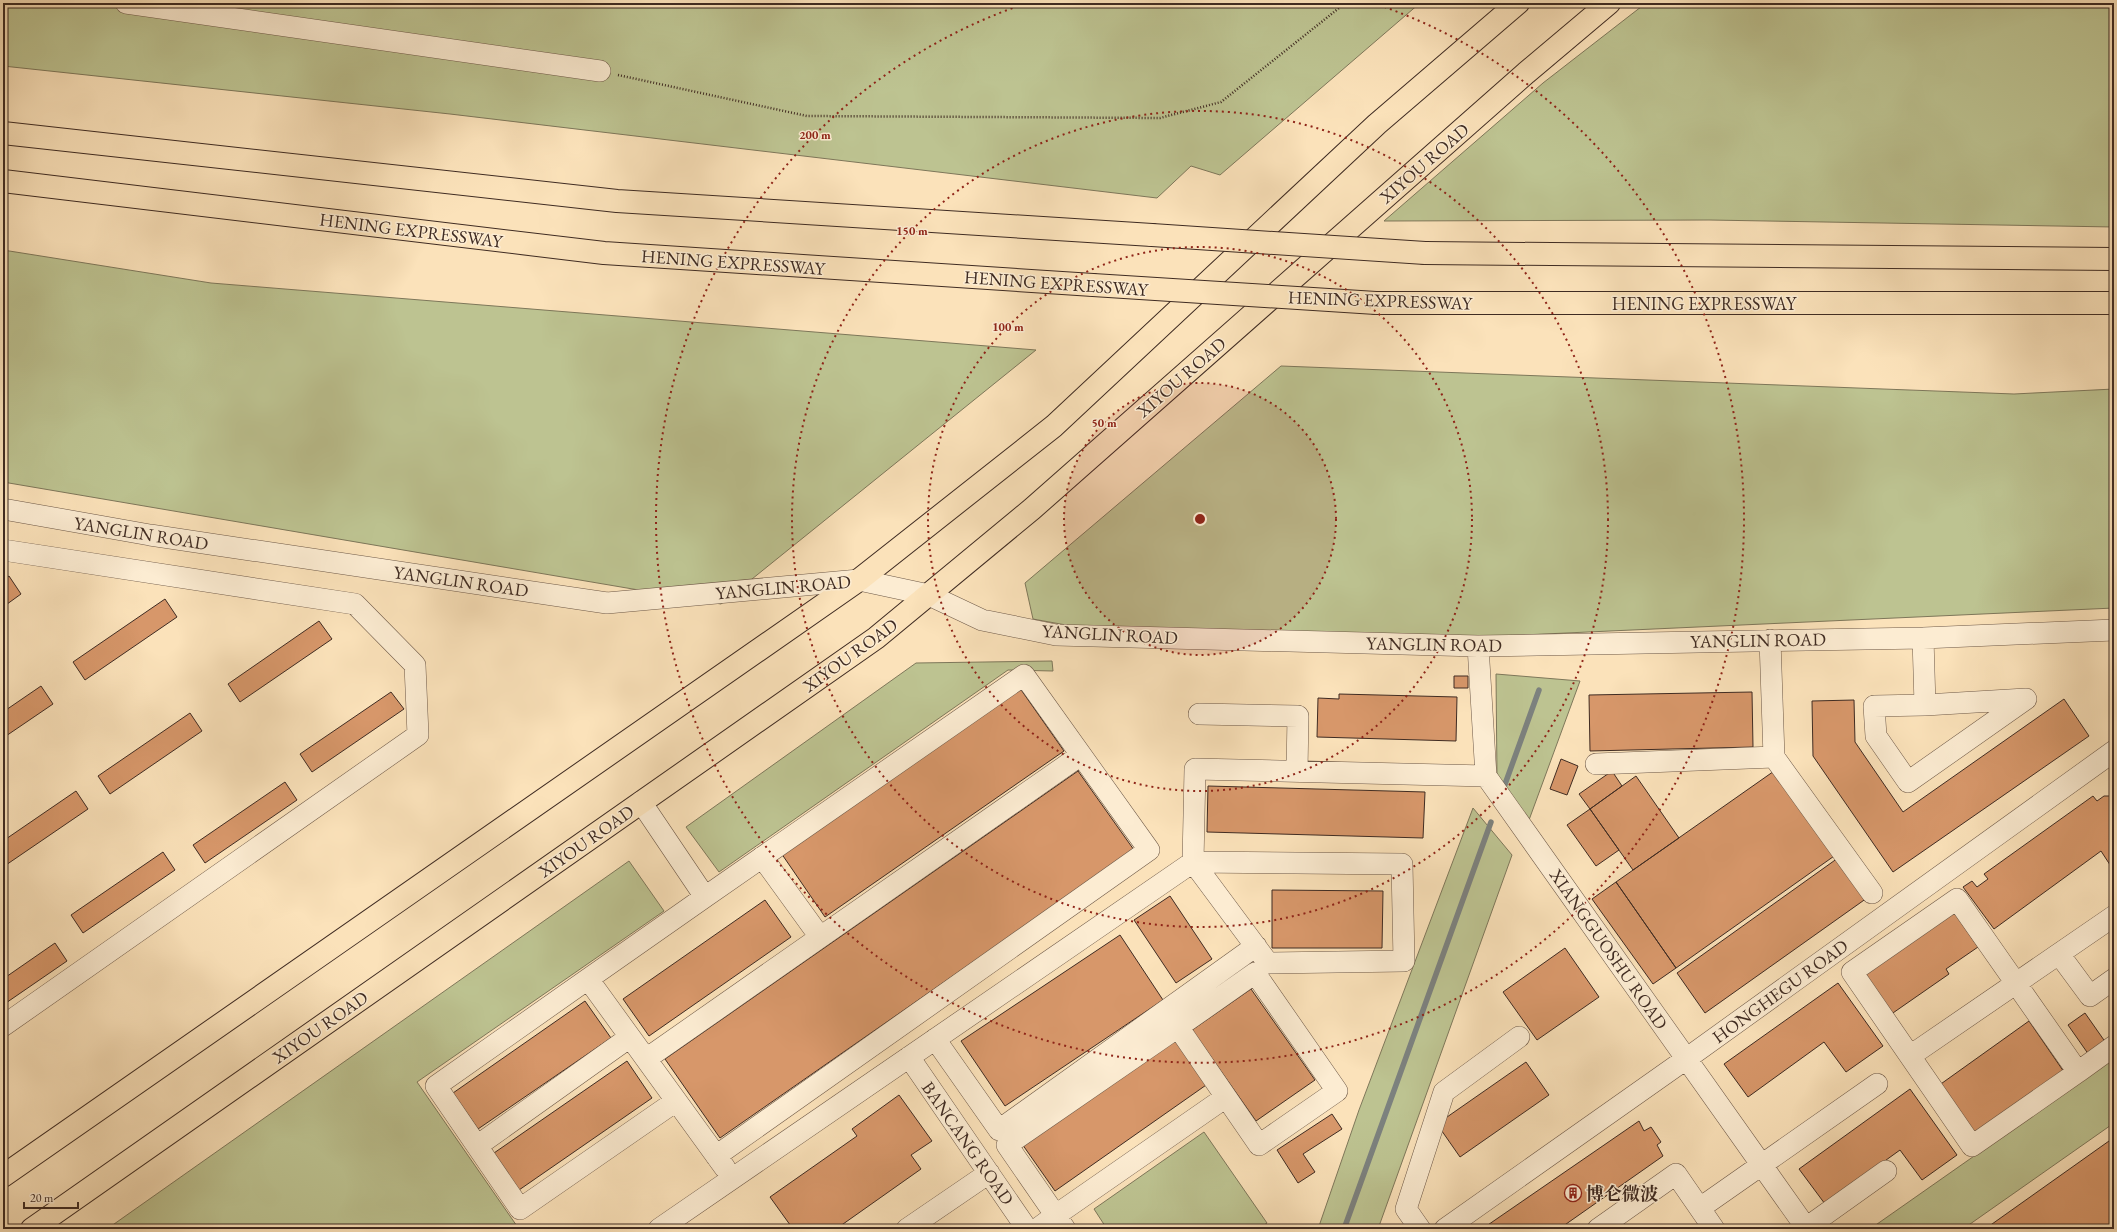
<svg xmlns="http://www.w3.org/2000/svg" width="2117" height="1232" font-family="'EB Garamond','Noto Serif SC',serif">
<rect width="100%" height="100%" fill="#fbe2ba"/>
<filter id="stains"><feTurbulence type="fractalNoise" baseFrequency=".005" numOctaves="4"/><feColorMatrix values="0 0 0 0 .2 0 0 0 0 .09 0 0 0 0 .02 0 0 0 .5 -.17"/></filter>
<radialGradient id="worn" r=".72"><stop offset=".6" stop-color="#630" stop-opacity="0"/><stop offset="1" stop-color="#630" stop-opacity=".3"/></radialGradient>
<path fill="#bdc391" stroke="#7e775a" d="M 3,3 L 1420,3 L 1220,175 L 1191,166 L 1157,198 L 450,114 L 3,66 Z
M 1646,3 L 2114,3 L 2114,227 L 1709,220 L 1384,221 L 1543,83 Z
M 3,250 L 211,283 L 1036,350 L 721,604 L 3,482 Z
M 1281,366 L 2014,394 L 2114,389 L 2114,608 L 1413,640 L 1088,629 L 1033,619 L 1025,583 Z
M 1052,661 L 1053,671 L 1008,670 L 719,872 L 686,827 L 916,663 Z
M 1496,674 L 1580,681 L 1529,820 L 1497,777 Z
M 1473,808 L 1512,855 L 1378,1229 L 1318,1229 L 1359,1110 Z
M 629,861 L 664,911 L 417,1082 L 519,1229 L 107,1229 Z
M 2114,1058 L 2114,1123 L 1963,1229 L 1870,1229 Z
M 1204,1132 L 1267,1223 L 1258,1229 L 1107,1229 L 1094,1209 Z"/>
<g fill="none" stroke-linecap="round" stroke-linejoin="round">
<path stroke="#7c817e" stroke-width="5.5" d="M 1504,787 L 1539,690
M 1344,1229 L 1491,822"/>
</g>
<path fill="#d7976a" stroke="#3f2b22" d="M 9,576 L 21,594 L 3,607 L 3,580 Z
M 165,599 L 177,617 L 85,680 L 73,662 Z
M 319,621 L 332,639 L 240,702 L 228,684 Z
M 1454,676 L 1468,676 L 1468,688 L 1454,688 Z
M 1017,684 L 1064,751 L 825,917 L 779,850 Z
M 41,686 L 53,704 L 3,738 L 3,712 Z
M 391,692 L 404,709 L 312,772 L 300,754 Z
M 1752,692 L 1753,747 L 1590,751 L 1589,695 Z
M 1339,694 L 1457,697 L 1456,741 L 1317,737 L 1318,698 L 1339,699 Z
M 2064,699 L 2089,736 L 1893,872 L 1813,756 L 1812,701 L 1854,700 L 1855,742 L 1903,812 Z
M 190,713 L 202,731 L 110,794 L 98,776 Z
M 1561,759 L 1578,766 L 1567,795 L 1550,789 Z
M 1777,769 L 1837,854 L 1676,968 L 1616,882 Z
M 1078,771 L 1134,850 L 720,1138 L 665,1059 Z
M 1612,771 L 1622,786 L 1590,809 L 1579,794 Z
M 1636,776 L 1679,838 L 1633,870 L 1590,809 Z
M 285,782 L 297,800 L 205,863 L 193,845 Z
M 1208,786 L 1425,792 L 1423,838 L 1207,832 Z
M 76,791 L 88,809 L 3,867 L 3,841 Z
M 2093,796 L 2097,801 L 2104,796 L 2114,796 L 2114,871 L 2101,851 L 1994,929 L 1963,887 L 1972,881 L 1977,887 L 1988,879 L 1984,874 Z
M 1590,809 L 1619,850 L 1596,866 L 1567,825 Z
M 163,852 L 175,870 L 83,933 L 71,915 Z
M 1838,858 L 1867,898 L 1705,1013 L 1677,973 Z
M 1616,882 L 1676,968 L 1653,984 L 1592,899 Z
M 1272,890 L 1383,891 L 1382,948 L 1272,948 Z
M 1170,896 L 1212,959 L 1176,983 L 1134,920 Z
M 765,900 L 791,937 L 649,1036 L 623,999 Z
M 1954,912 L 1978,947 L 1946,969 L 1949,974 L 1890,1015 L 1862,976 Z
M 1120,935 L 1163,1000 L 1005,1106 L 961,1041 Z
M 55,943 L 67,961 L 3,1005 L 3,979 Z
M 1565,948 L 1599,997 L 1537,1040 L 1503,992 Z
M 1838,983 L 1883,1046 L 1846,1072 L 1824,1042 L 1748,1097 L 1724,1064 Z
M 1251,989 L 1315,1080 L 1256,1121 L 1192,1030 Z
M 585,1001 L 611,1038 L 478,1129 L 453,1093 Z
M 2085,1013 L 2106,1043 L 2089,1055 L 2068,1025 Z
M 2029,1021 L 2064,1072 L 1973,1136 L 1938,1086 Z
M 1174,1032 L 1209,1083 L 1055,1191 L 1020,1141 Z
M 627,1061 L 652,1098 L 519,1190 L 494,1153 Z
M 1526,1062 L 1549,1095 L 1460,1157 L 1437,1124 Z
M 1910,1089 L 1957,1155 L 1922,1180 L 1900,1150 L 1825,1204 L 1799,1169 Z
M 899,1095 L 932,1141 L 911,1155 L 921,1169 L 836,1229 L 793,1229 L 770,1197 L 857,1136 L 852,1129 Z
M 1332,1114 L 1342,1129 L 1303,1154 L 1315,1172 L 1298,1183 L 1277,1150 Z
M 1639,1121 L 1644,1131 L 1651,1127 L 1661,1142 L 1657,1145 L 1663,1156 L 1559,1229 L 1482,1229 Z
M 2109,1141 L 2114,1148 L 2114,1229 L 1985,1229 Z"/>
<g fill="none" stroke-linecap="round" stroke-linejoin="round">
<g stroke="#6e5948" stroke-width="22">
<path id="minor" d="M 126,3 L 600,71
M 3,509 L 150,535 L 607,603 L 859,580 L 929,595 L 982,620 L 1056,635 L 1478,646 L 1923,638 L 2114,630
M 3,550 L 355,604 L 415,665 L 418,735 L 3,1026
M 1923,638 L 1925,705 L 1874,706 L 1876,736 L 1908,782 L 2026,699 L 1925,705
M 1478,646 L 1486,776 L 1807,1229
M 1199,714 L 1298,716 L 1297,771
M 1774,757 L 1872,893
M 1596,764 L 1774,757 L 1770,640
M 762,857 L 820,937
M 705,897 L 1024,675 L 1149,850 L 716,1156
M 1957,899 L 2078,1072 L 1972,1146 L 1852,972 Z
M 2059,954 L 2090,996 L 2114,979
M 588,979 L 705,897 L 641,802
M 1178,1027 L 1255,973 L 1337,1091 L 1259,1145 L 1226,1097
M 935,1039 L 999,1130 L 1256,946
M 1910,1056 L 2114,916
M 909,1057 L 1027,1229
M 646,1059 L 1081,755
M 2078,1072 L 2114,1046
M 676,1101 L 520,1209 L 436,1086 L 588,979 L 725,1168
M 477,1146 L 630,1037
M 1700,1208 L 1877,1084
M 1806,1228 L 1886,1171
M 659,1229 L 1193,862 L 1402,864 L 1404,961 L 1268,963 L 1193,862 L 1195,769 L 1486,776
M 907,1229 L 989,1173
M 1037,1229 L 1056,1215 L 1226,1097 L 1178,1027 L 1007,1145 L 1065,1229
M 1420,1229 L 1406,1209 L 1444,1092 L 1519,1037
M 1445,1229 L 1686,1059 L 2114,751
M 1598,1229 L 1676,1174 L 1714,1229"/>
</g>
<g stroke="#3f2b22" stroke-width="24">
<path id="major" d="M 3,1176 L 859,580 L 1054,426 L 1377,124 L 1518,3
M 32,1229 L 876,638 L 1032,509 L 1526,73 L 1609,3"/>
</g>
<g stroke="#3f2b22" stroke-width="24">
<path id="highway" d="M 3,133 L 617,201 L 1152,235
M 3,181 L 604,253 L 1093,285
M 1425,253 L 2114,259
M 1376,303 L 2114,303"/>
</g>
<path stroke="#3f2b22" stroke-width="2.5" stroke-dasharray="1 2" stroke-linecap="butt" d="M 618,75 L 807,116 L 1160,118 L 1221,102 L 1339,8"/>
<use href="#minor" stroke="#fcecd2" stroke-width="21"/>
<use href="#major" stroke="#fbe2ba" stroke-width="22"/>
<use href="#highway" stroke="#fbe2ba" stroke-width="22"/>
<g stroke="#3f2b22" stroke-width="24" stroke-linecap="butt">
<path id="highway-bridge" d="M 1152,235 L 1425,253
M 1093,285 L 1376,303"/>
</g>
<use href="#highway-bridge" stroke="#fbe2ba" stroke-width="22"/>
</g>
<circle cx="1200" cy="519" r="136" fill="#8f2418" fill-opacity=".12"/>
<g fill="none" stroke="#8f2418" stroke-width="2" stroke-dasharray="2 4">
<circle cx="1200" cy="519" r="136"/>
<circle cx="1200" cy="519" r="272"/>
<circle cx="1200" cy="519" r="408"/>
<path d="M1373 3A544 544 0 1 1 1027 3"/>
</g>
<defs>
<g id="building-ring" transform="scale(0.9)"><circle r="9.5" fill="#fcecd2" stroke="#8f2418" stroke-width="1.5"/><path d="M-4-6H4V6H1V3H-1V6H-4ZM-2.5-4.3h1.7v1.8h-1.7ZM.8-4.3h1.7v1.8H.8ZM-2.5-1h1.7V.8h-1.7ZM.8-1h1.7V.8H.8Z" fill="#8f2418"/></g>
</defs>
<g fill-rule="evenodd">
<use href="#building-ring" x="1573" y="1193"/>
</g>
<g text-anchor="middle" dominant-baseline="central" stroke-width="3" stroke-linejoin="round" paint-order="stroke">
<g font-size="18" fill="#3f2b22" stroke="#fcecd2">
<text transform="translate(1424 163) rotate(-41)">XIYOU ROAD</text>
<text transform="translate(411 230) rotate(7)">HENING EXPRESSWAY</text>
<text transform="translate(733 262) rotate(4)">HENING EXPRESSWAY</text>
<text transform="translate(1056 283) rotate(4)">HENING EXPRESSWAY</text>
<text transform="translate(1380 300) rotate(2)">HENING EXPRESSWAY</text>
<text x="1704" y="303">HENING EXPRESSWAY</text>
<text transform="translate(1181 377) rotate(-41)">XIYOU ROAD</text>
<text transform="translate(141 533) rotate(9)">YANGLIN ROAD</text>
<text transform="translate(461 581) rotate(8)">YANGLIN ROAD</text>
<text transform="translate(783 587) rotate(-5)">YANGLIN ROAD</text>
<text transform="translate(1110 634) rotate(3)">YANGLIN ROAD</text>
<text transform="translate(1758 640) rotate(-1)">YANGLIN ROAD</text>
<text transform="translate(1434 644) rotate(1)">YANGLIN ROAD</text>
<text transform="translate(850 655) rotate(-36)">XIYOU ROAD</text>
<text transform="translate(586 841) rotate(-35)">XIYOU ROAD</text>
<text transform="translate(1609 949) rotate(55)">XIANGGUOSHU ROAD</text>
<text transform="translate(1780 991) rotate(-36)">HONGHEGU ROAD</text>
<text transform="translate(320 1027) rotate(-35)">XIYOU ROAD</text>
<text transform="translate(968 1143) rotate(55)">BANCANG ROAD</text>
</g>
<g font-size="18" font-weight="bold" fill="#3f2b22" stroke="#fcecd2" text-anchor="start">
<text x="1586" y="1193">博仑微波</text>
</g>
</g>
<circle cx="1200" cy="519" r="6" fill="#8f2418" stroke="#fcecd2" stroke-width="2"/>
<g font-size="12" text-anchor="middle" font-weight="bold" fill="#8f2418" stroke="#fcecd2" stroke-width="3" stroke-linejoin="round" paint-order="stroke">
<text x="815" y="139">200 m</text>
<text x="912" y="235">150 m</text>
<text x="1008" y="331">100 m</text>
<text x="1104" y="427">50 m</text>
</g>
<rect width="2117" height="1232" fill="none" stroke="#fbe2ba" stroke-width="16"/>
<rect x="4" y="4" width="2109" height="1224" fill="none" stroke="#3f2b22" stroke-width="2"/>
<rect x="8" y="8" width="2101" height="1216" fill="none" stroke="#3f2b22"/>
<path d="M24 1202v6h54v-6" fill="none" stroke="#3f2b22" stroke-width="2"/>
<text x="30" y="1202" font-size="12" fill="#3f2b22" stroke="#fcecd2" stroke-width="3" paint-order="stroke">20 m</text>
<rect width="100%" height="100%" filter="url(#stains)"/>
<rect width="100%" height="100%" fill="url(#worn)"/>
</svg>
